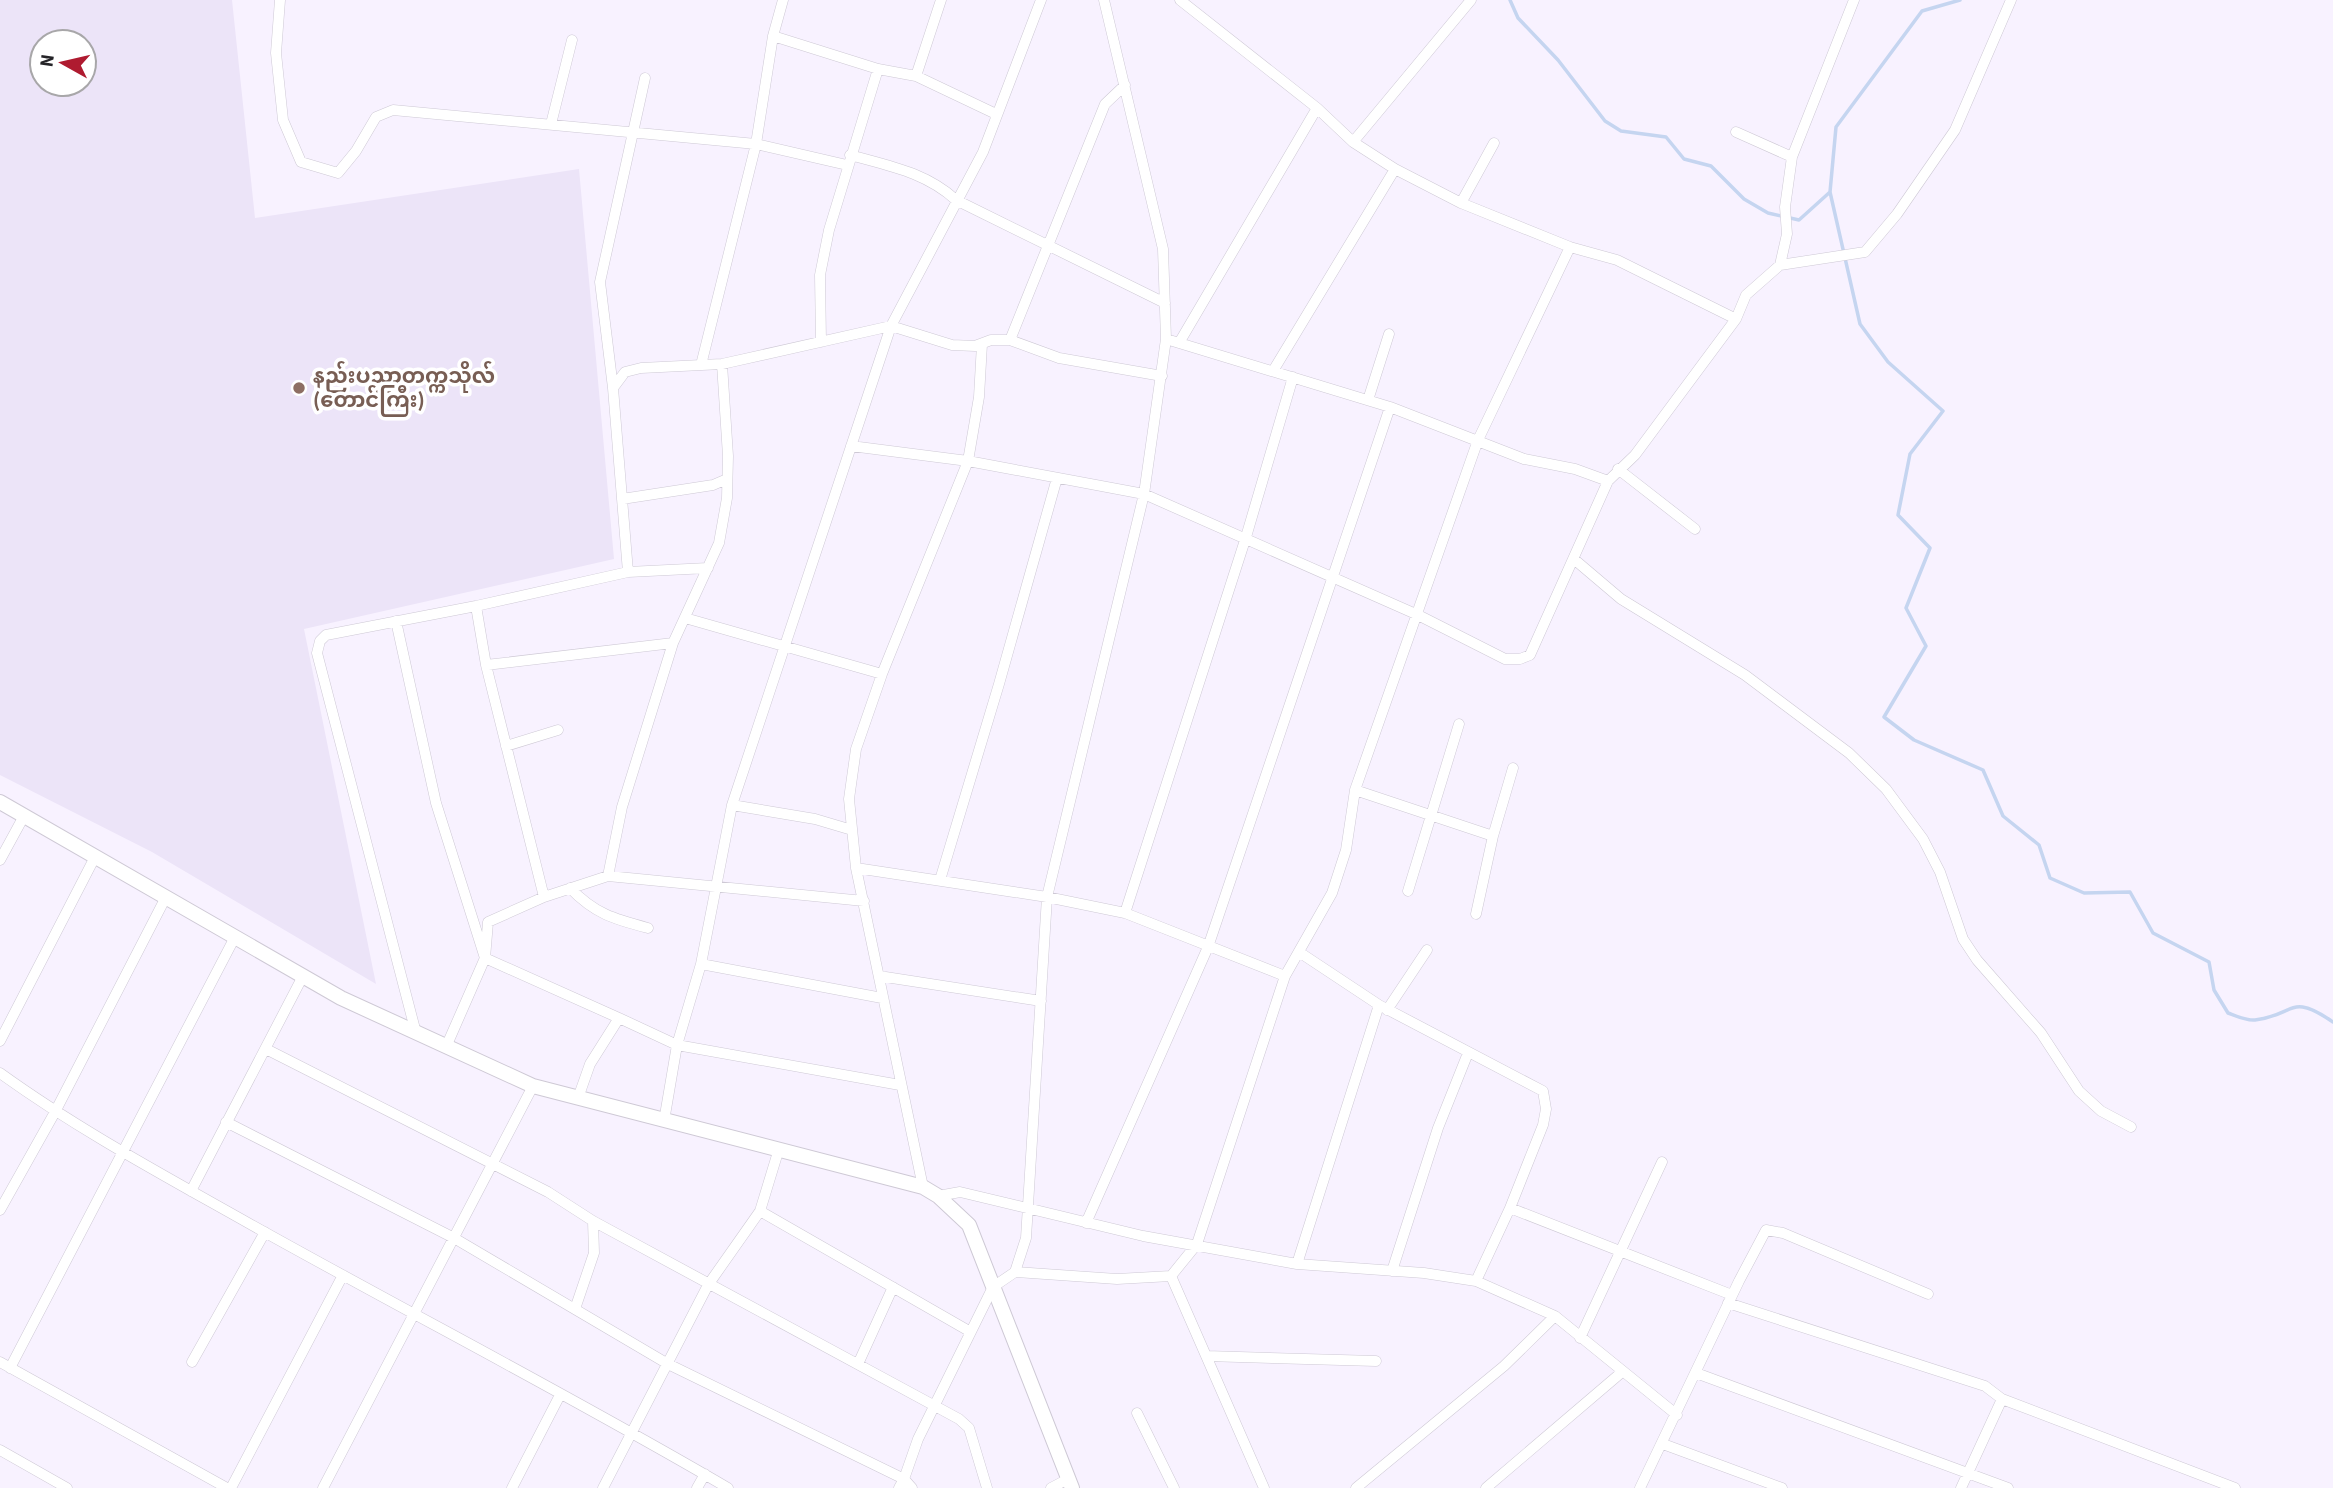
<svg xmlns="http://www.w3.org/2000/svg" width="2333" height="1488" font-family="'Source Sans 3','Noto Sans Myanmar',sans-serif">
<rect width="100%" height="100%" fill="#f8f2ff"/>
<path fill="#ece4f8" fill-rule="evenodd" d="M 0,0 L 232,0 L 255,218 L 579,169 L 614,559 L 304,629 L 376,984 L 152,852 L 0,775 ZM 42,42 L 84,42 L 84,84 L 42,84 Z"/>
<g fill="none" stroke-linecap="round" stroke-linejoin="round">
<path stroke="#c5d5f0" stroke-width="3.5" d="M 1510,0 L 1518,18 L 1558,60 L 1605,121 L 1621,131 L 1666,137 L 1684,159 L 1711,166 L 1744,199 L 1768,213 L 1799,220 L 1830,192
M 1960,0 L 1922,11 L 1836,127 L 1830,192 L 1860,324 L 1888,362 L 1943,411 L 1910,454 L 1898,515 L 1930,548 L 1906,608 L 1926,646 L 1884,717 L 1914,740 L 1983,770 L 2003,816 L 2039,845 L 2050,878 L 2084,893 L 2130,892 L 2153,933 L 2209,962 L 2214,990 L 2228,1013 C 2236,1016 2247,1021 2255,1020 C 2296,1015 2289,992 2333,1022"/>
<g stroke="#cec9d5" stroke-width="11">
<path id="minor" d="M 280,0 L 276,53 L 283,120 L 301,162 L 338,173 L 356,151 L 376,117 L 393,110 L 756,144 L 847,165
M 1180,0 L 1317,108 L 1353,142 L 1395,169 L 1273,371
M 773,36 L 878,69 L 916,76 L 996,114
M 916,76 L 941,0
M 551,124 L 572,40
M 1736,132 L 1792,157
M 1353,142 L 1471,0
M 1494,143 L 1461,203 L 1570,247 L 1617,260 L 1736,319
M 850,155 C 889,166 925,172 956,200 L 1165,303
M 1395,169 L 1461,203
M 1780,265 L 1787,234 L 1785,207 L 1792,157 L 1854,0
M 1166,339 L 1390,407 L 1524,459 L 1575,469 L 1608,481 L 1635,455 L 1704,362 L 1736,319 L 1746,295 L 1780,265 L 1865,252 L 1897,214 L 1955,130 L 2011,0
M 1010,340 L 1105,104 L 1125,85
M 821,342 L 820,275 L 829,230 L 878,69
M 1179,343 L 1317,108
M 701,365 L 756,144 L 773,36 L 783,0
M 613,388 L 600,282 L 645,78
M 1368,400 L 1389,334
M 851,446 L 968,461 L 1144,494 L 1418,615 L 1505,659 L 1520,659 L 1530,655 L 1608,481
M 1618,469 L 1695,529
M 622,499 L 713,485 L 727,479
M 1575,560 L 1621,599 L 1745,675 L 1849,753 L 1886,789 L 1923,839 L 1940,872 L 1963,939 L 1977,960 L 2041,1033 L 2079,1091 L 2101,1111 L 2131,1127
M 628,572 L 613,388 L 625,372 L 641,368 L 722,364 L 891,326 L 952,345 L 975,346 L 991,340 L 1010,340 L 1059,358 L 1162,376
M 685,618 L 882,674
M 396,621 L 436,803 L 485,958 L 619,1018 L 590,1064 L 578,1098
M 486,665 L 673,643
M 506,746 L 558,730
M 1355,790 L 1493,836
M 732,805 L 815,819 L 852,830
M 0,860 L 24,816
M 856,868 L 1047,897 L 1125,913 L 1285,976
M 608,876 L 622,807 L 673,643 L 719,543 L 727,498 L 728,456 L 722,364
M 940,880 L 999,684 L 1057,478
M 570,888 C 595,914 614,919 648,928
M 1408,891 L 1459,724
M 544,897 L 486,665 L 476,606 L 628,572 L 708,568
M 1125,913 L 1246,537 L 1293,377
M 1476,914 L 1493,836 L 1513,768
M 1299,952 L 1379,1005 L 1543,1091 L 1546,1109 L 1543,1125 L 1510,1208 L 1476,1281
M 701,964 L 882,998
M 879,976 L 1041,1001
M 1387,1010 L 1427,950
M 619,1018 L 677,1045 L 900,1085
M 416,1033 L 317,653 L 320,641 L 326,635 L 476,606
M 0,1041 L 95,857
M 446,1047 L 485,958 L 488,922 L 544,897 L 608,876 L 864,901
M 266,1049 L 548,1192 L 593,1221 L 959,1419 L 969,1428 L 987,1488
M 0,1073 C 79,1130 165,1176 250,1224 C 409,1313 571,1396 728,1488
M 664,1121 L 677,1045 L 701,964 L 732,805 L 891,326 L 983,152 L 1041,0
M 226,1122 L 454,1238 L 668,1364 L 904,1479 L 899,1488
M 923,1187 L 856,868 L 849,799 L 856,749 L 882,674 L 968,461 L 979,397 L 982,344
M 191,1191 L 303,976
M 938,1196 L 960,1192 L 1143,1236 L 1297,1264 L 1424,1273 L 1476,1281 L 1555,1316 L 1677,1415
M 1510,1208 L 1732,1295
M 0,1210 L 55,1112 L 166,897
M 760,1211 L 969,1331
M 1086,1223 L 1208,947 L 1390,407
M 1297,1264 L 1379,1005
M 1392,1271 L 1438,1128 L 1468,1053
M 1015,1272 L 1117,1279 L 1171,1276 L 1264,1488
M 1171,1276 L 1197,1244 L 1285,976 L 1332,893 L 1346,850 L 1355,790 L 1478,440 L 1570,247
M 1728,1303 L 1985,1386 L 2002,1399 L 2235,1488
M 575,1309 L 594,1253 L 593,1221
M 1580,1338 L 1662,1162
M 1206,1356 L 1376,1361
M 0,1362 L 227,1488
M 192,1362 L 265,1232
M 858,1364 L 893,1287
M 10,1368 L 235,937
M 1696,1373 L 2008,1488
M 1137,1413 L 1174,1488
M 1663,1444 L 1782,1488
M 0,1450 L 67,1488
M 231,1488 L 343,1275
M 323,1488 L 533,1086
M 512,1488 L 560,1395
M 603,1488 L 708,1285 L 760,1211 L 778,1152
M 697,1488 L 705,1474
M 912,1488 L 904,1479 L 918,1439 L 993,1287 L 1015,1272 L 1026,1238 L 1047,897 L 1144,494 L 1166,339 L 1163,249 L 1104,0
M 1051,1488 L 1068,1479
M 1356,1488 L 1504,1366 L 1555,1316
M 1486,1488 L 1622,1372
M 1640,1488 L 1739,1281 L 1766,1230 L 1783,1233 L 1928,1294
M 1961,1488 L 2002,1399"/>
</g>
<g stroke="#cec9d5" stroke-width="16">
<path id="secondary" d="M 0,802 L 341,998 L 533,1086 L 923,1187 L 938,1196 L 969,1225 L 1072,1488"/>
</g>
<use href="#minor" stroke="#fff" stroke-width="10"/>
<use href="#secondary" stroke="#fff" stroke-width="14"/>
</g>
<circle fill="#8d6e63" stroke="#fff" stroke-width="2.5" cx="299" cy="388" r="7"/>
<g text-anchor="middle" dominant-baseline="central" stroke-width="7" stroke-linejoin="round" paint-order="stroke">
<g font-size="21" font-weight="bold" fill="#785e54" stroke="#fff" text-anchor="start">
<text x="313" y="376">နည်းပညာတက္ကသိုလ်<tspan x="313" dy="24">(တောင်ကြီး)</tspan></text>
</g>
</g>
<g transform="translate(63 63) rotate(278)"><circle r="33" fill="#ffffff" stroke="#a8a7a9" stroke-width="2"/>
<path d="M0-5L12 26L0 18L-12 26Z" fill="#af1b30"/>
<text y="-10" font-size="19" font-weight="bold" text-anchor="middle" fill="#252428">N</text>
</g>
</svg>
